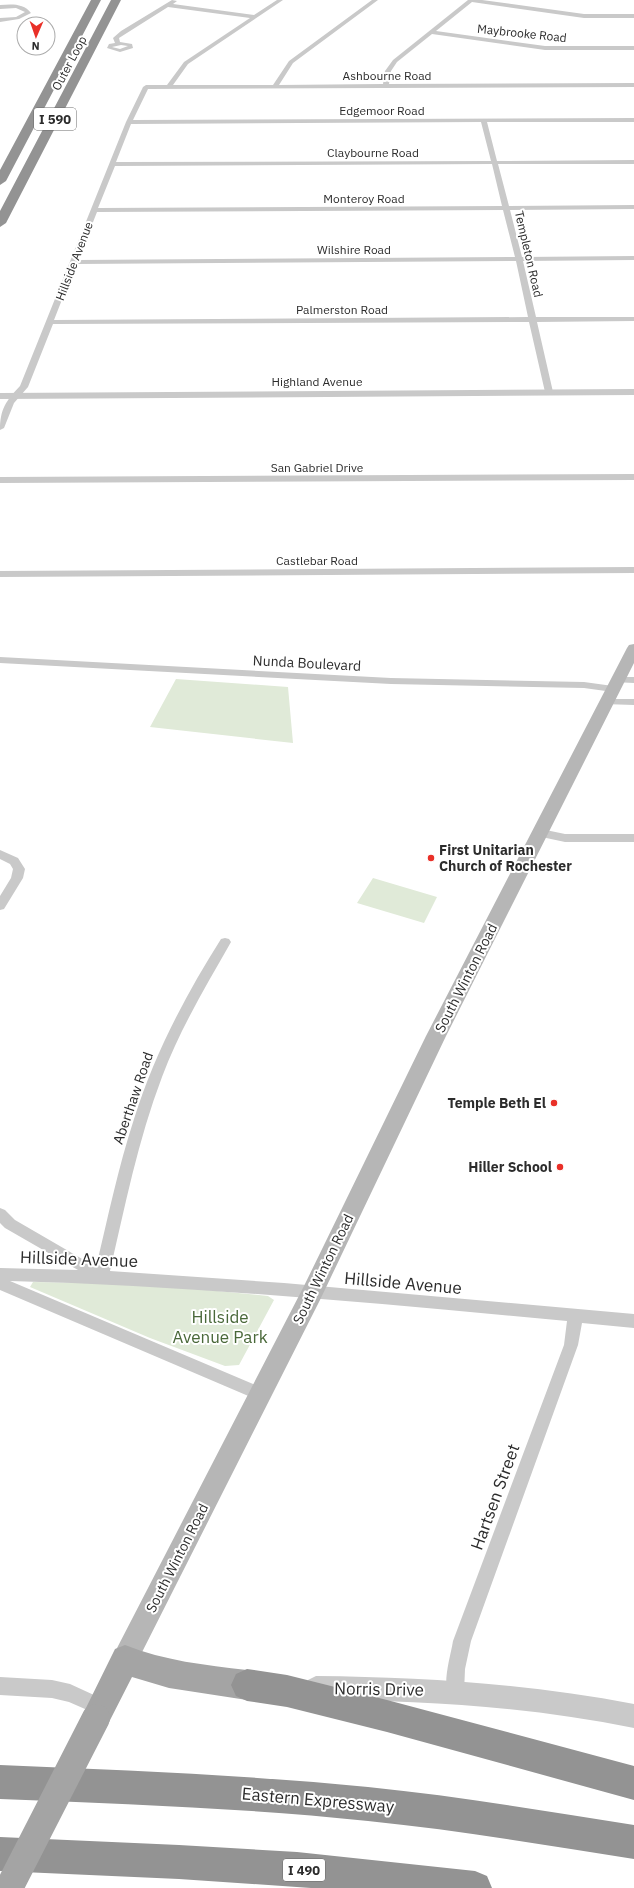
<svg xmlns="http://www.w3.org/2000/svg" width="634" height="1888" font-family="'IBM Plex Sans',sans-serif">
<rect width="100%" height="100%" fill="#fff"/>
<path fill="#e0ead8" d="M 176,679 L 288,687 L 293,743 L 150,727 Z
M 373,878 L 437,897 L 424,923 L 357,903 Z
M 33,1282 L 146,1284 L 268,1296 L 274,1300 L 239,1365 L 225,1366 L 150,1338 L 30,1287 Z"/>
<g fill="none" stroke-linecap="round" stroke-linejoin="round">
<path fill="#c9c9c9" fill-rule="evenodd" d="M 172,0 L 177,1 L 173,4 L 254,15 L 277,0 L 283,0 L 188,64 L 173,85 L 273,85 L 289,61 L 372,0 L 378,0 L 293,63 L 279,85 L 383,84 L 385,71 L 393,60 L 468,0 L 482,0 L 584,14 L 634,14 L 634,18 L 584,18 L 472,2 L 436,31 L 545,46 L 634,46 L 634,50 L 545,50 L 432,34 L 397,62 L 391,71 L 389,84 L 634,83 L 634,87 L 148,89 L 133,120 L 634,118 L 634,122 L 487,122 L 497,161 L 634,160 L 634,164 L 498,164 L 509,206 L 634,205 L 634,209 L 510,210 L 522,257 L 634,256 L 634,260 L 523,261 L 536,317 L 634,317 L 634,321 L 537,322 L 553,392 L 549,394 L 545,392 L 529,322 L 53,324 L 28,387 L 14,403 L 4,428 L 0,430 C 0,409 6,401 20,386 L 126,122 L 143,87 L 146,85 L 167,85 L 184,62 L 250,18 L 168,7 L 119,38 L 120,42 L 132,44 L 133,48 L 120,52 L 107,48 L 109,44 L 115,43 L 113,38 L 121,31 ZM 121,45 L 128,46 L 120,49 L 112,47 ZM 481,122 L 491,161 L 116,162 L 131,124 ZM 492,164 L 502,206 L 98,208 L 115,166 ZM 503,210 L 515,257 L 78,260 L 97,212 ZM 516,261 L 528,317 L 54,320 L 76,264 Z
M 0,5 C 11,4 24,3 31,13 L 19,19 L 0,22 L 0,18 L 16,17 L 25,12 L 16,8 L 0,9 Z
M 634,474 L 634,480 L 0,483 L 0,477 Z
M 634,567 L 634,573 L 0,577 L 0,571 Z
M 0,657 L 391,678 L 584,682 L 613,686 L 618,689 L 613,692 L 584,688 L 391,684 L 0,663 Z
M 617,677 L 634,677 L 634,683 L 613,682 L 612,680 L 613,678 Z
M 607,699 L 634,699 L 634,705 L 603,704 L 602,702 Z
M 541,829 L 565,834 L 634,834 L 634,842 L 565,842 L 537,836 L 535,833 L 537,830 Z
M 0,850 L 18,858 L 25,869 L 23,878 L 4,909 L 0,910 L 0,896 L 11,878 L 13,869 L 10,864 L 0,859 Z
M 225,938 L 229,939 L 231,942 C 206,986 180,1029 162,1077 C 138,1140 125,1206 110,1271 L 284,1283 L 634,1314 L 634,1328 L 582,1323 L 578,1345 L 471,1641 L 465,1669 L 464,1693 L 461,1699 L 455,1702 L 449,1699 C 442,1682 450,1659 453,1641 L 564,1345 L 567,1321 C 382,1304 196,1286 10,1281 L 265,1389 L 268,1394 L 265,1399 L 260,1401 L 0,1290 L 0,1268 L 78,1270 L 5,1228 L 0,1223 L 0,1208 L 5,1210 L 15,1220 L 96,1267 C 108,1217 118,1168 134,1119 C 154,1055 185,996 221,939 Z
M 0,1677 L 52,1680 L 70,1684 L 107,1701 L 110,1707 L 107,1713 L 101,1716 L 69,1702 L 52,1698 L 0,1695 Z"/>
<path fill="#c9c9c9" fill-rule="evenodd" d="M 634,389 L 634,395 L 0,399 L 0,393 Z
M 316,1676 C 423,1677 529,1684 634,1704 L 634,1728 C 529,1707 423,1700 316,1700 L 308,1696 L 304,1688 L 308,1680 Z"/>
<path fill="#b6b6b6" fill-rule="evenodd" d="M 634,644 L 634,663 L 446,1036 L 320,1300 L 134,1668 L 125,1672 L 116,1668 L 112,1659 L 116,1650 L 304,1286 L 426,1036 L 627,648 L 629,645 Z"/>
<path fill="#a4a4a4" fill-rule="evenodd" d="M 125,1645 C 165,1661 205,1665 247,1670 L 257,1675 L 262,1685 L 257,1695 L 247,1700 L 169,1688 L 132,1677 L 106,1728 L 96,1733 L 86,1728 L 81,1718 L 115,1649 Z"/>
<path fill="#939393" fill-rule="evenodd" d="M 91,0 L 101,0 L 6,181 L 0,185 L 0,170 Z
M 111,0 L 121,0 L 6,223 L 0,227 L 0,211 Z
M 247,1669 L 287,1675 L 387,1700 L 634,1766 L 634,1800 L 387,1732 L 287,1707 L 247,1701 L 236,1696 L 231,1685 L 236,1674 Z
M 0,1765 C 123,1770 245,1775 368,1787 C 457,1796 545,1811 634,1825 L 634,1859 C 545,1845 457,1830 368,1821 C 245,1808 123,1804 0,1799 Z
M 0,1837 L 179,1845 L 297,1852 L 475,1871 L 487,1876 L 492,1888 L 311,1888 L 179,1879 L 0,1871 Z"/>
<path stroke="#a4a4a4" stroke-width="28" d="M 9,1888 L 96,1718"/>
</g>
<g fill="#e93028" stroke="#fff" stroke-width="1.5">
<circle cx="431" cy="858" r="4"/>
<circle cx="554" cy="1103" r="4"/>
<circle cx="560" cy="1167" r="4"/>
</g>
<g text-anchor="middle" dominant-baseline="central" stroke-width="4" stroke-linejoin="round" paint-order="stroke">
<g font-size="12" fill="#2c2c2c" stroke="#fff">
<text transform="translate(522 33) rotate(6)">Maybrooke Road</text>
<text transform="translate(69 63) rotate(-62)">Outer Loop</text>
<text x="387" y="75">Ashbourne Road</text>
<text x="382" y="110">Edgemoor Road</text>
<text x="373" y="152">Claybourne Road</text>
<text x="364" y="198">Monteroy Road</text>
<text x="354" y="249">Wilshire Road</text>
<text transform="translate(529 254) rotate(77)">Templeton Road</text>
<text transform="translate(74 261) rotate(-69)">Hillside Avenue</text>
<text x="342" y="309">Palmerston Road</text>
<text x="317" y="381">Highland Avenue</text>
<text x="317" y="467">San Gabriel Drive</text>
<text x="317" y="560">Castlebar Road</text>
</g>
<g fill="#fff" stroke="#6b6b6b" stroke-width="1">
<rect x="34" y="108" width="42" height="22" rx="3"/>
<rect x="283" y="1859" width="42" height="22" rx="3"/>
</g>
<g font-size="13" font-weight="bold" fill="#2c2c2c">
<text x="55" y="119">I 590</text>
<text x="304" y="1870">I 490</text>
</g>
<g font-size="14" fill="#2c2c2c" stroke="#fff">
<text transform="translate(307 663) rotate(3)">Nunda Boulevard</text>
<text transform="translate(466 978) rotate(-63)">South Winton Road</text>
<text transform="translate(133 1098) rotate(-71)">Aberthaw Road</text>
<text transform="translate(323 1269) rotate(-64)">South Winton Road</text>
<text transform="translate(177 1558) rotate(-63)">South Winton Road</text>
</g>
<g font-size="14" font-weight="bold" fill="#2c2c2c" stroke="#fff" text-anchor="end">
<text x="439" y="850" text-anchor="start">First Unitarian<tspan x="439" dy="16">Church of Rochester</tspan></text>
<text x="546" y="1103">Temple Beth El</text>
<text x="552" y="1167">Hiller School</text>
</g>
<g font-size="17" fill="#2c2c2c" stroke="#fff">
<text transform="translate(79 1259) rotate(2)">Hillside Avenue</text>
<text transform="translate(403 1283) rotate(5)">Hillside Avenue</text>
<text transform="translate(495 1497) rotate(-70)">Hartsen Street</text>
<text transform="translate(379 1689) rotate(1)">Norris Drive</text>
<text transform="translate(318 1800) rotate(5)">Eastern Expressway</text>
</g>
<g font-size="17" fill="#496839" stroke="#fff">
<text x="220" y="1317">Hillside<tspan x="220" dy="20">Avenue Park</tspan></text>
</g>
</g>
<g transform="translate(36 36) rotate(182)"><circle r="19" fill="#ffffff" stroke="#ababab"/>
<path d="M0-3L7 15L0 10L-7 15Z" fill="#e93028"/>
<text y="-6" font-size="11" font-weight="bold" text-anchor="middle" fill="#2c2c2c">N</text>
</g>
</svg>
